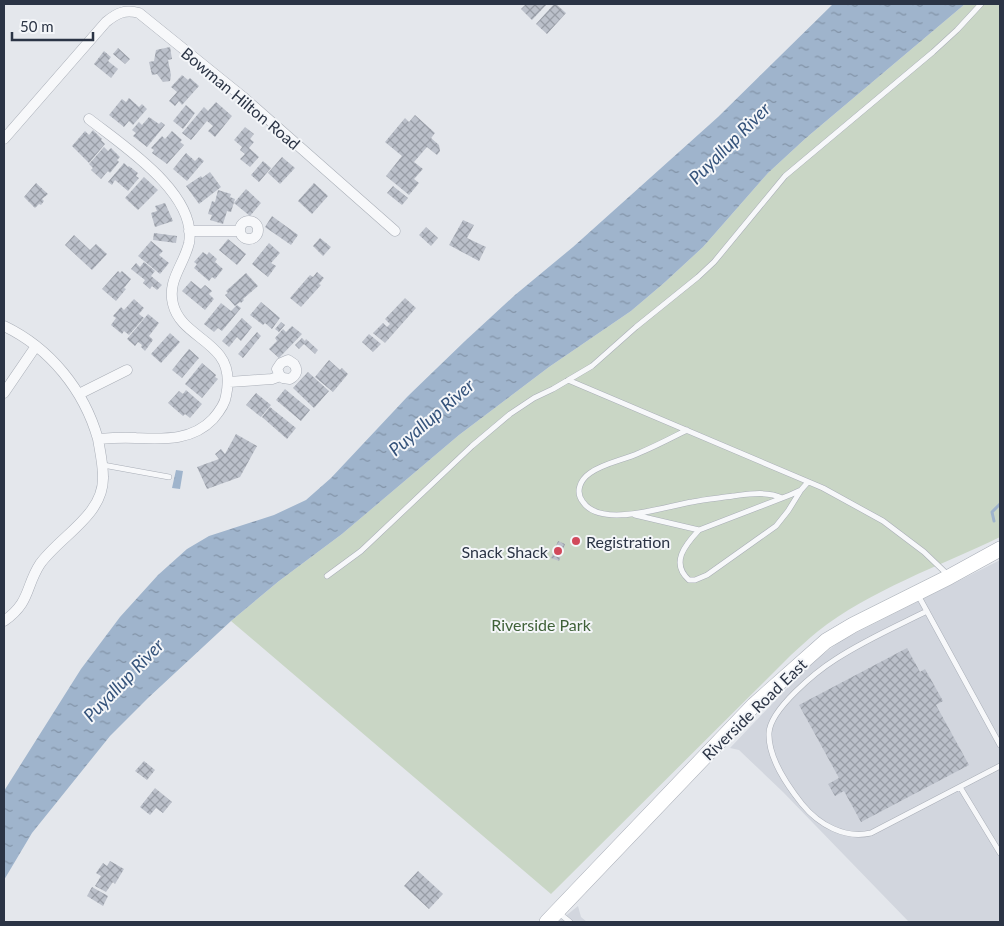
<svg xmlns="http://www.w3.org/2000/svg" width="1004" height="926" font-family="Lato,sans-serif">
<defs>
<pattern id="water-ripples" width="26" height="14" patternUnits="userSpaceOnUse" patternTransform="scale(1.25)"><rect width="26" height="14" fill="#9fb4cc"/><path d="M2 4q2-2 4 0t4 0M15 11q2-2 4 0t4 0" fill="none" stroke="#8293a7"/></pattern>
<pattern id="building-cross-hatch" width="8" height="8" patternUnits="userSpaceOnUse" patternTransform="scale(1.25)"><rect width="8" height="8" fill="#bbc0ca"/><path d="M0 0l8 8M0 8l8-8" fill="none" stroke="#989da6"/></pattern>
</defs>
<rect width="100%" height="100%" fill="#e4e7ec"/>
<path fill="#d2d6de" d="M 1000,560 L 1000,922 L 909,922 L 783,792 L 739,750 L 730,748 L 809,665 L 842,640 Z
M 578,906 L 581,917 L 587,922 L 558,922 Z"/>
<path fill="#c9d6c5" d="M 965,4 L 1000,4 L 1000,537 C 940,566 870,590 817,632 C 808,639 800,647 791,655 L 551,894 L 231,621 L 279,581 L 342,534 L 459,435 L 549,367 L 631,311 L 664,283 L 703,247 L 768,173 L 806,138 Z"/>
<path fill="url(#water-ripples)" d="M 833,4 L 965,4 L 806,138 L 768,173 L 703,247 L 664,283 L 631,311 L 549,367 L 459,435 L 342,534 L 279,581 L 231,621 L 148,698 L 110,736 L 32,833 L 4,880 L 4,791 L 81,669 L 120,617 L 158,575 L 187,549 L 209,536 L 274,515 L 306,500 L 331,478 L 408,396 L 465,341 L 515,295 L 573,247 L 718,117 Z
M 176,470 L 183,471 L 180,489 L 172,488 Z"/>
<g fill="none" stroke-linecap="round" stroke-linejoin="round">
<path stroke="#9fb4cc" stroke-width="3" d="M 994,521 L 992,512 L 1000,504"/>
</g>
<path fill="url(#building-cross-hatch)" d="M 526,4 L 547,4 L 532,20 L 521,9 Z
M 554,4 L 556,4 L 566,13 L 547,34 L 536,24 Z
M 170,47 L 172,59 L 168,60 L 171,75 L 170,81 L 163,82 L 157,74 L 152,75 L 149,62 L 154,61 L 156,50 Z
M 118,48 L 130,59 L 125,64 L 113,54 Z
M 104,51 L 111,57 L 108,61 L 118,69 L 111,78 L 94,64 Z
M 182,75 L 188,80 L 190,78 L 199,86 L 182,105 L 179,101 L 175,106 L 169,101 L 177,92 L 171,87 Z
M 129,98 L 139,107 L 142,104 L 147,109 L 133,125 L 129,121 L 124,127 L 109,115 L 122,99 L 126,102 Z
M 216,102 L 232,116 L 215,137 L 208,131 L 213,126 L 207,121 L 191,140 L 182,133 L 204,107 L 208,111 Z
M 186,105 L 195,113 L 183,129 L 173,121 Z
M 415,115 L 435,133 L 431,138 L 439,145 L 440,151 L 437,155 L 427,147 L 414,162 L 423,169 L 414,179 L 419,183 L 409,195 L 386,176 L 402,156 L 385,142 L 405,118 L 409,122 Z
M 149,117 L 159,124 L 161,122 L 165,125 L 147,147 L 133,136 L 136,133 L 132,130 L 139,122 L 142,125 Z
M 245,127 L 254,134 L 250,139 L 254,142 L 249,148 L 259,157 L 250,167 L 240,159 L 245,154 L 240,150 L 242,147 L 234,140 Z
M 93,130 L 102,139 L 101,140 L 105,144 L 89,163 L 72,146 L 85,131 L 89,135 Z
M 172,131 L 182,140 L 180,142 L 184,145 L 167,164 L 152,153 L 154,150 L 151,148 L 162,136 L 165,139 Z
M 104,147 L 108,151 L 111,148 L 120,157 L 117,160 L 119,162 L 110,173 L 108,171 L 101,179 L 91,170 L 93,168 L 89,164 Z
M 186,153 L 195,161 L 199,157 L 204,161 L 187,181 L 173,169 Z
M 282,157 L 295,168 L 280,184 L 268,173 Z
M 263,161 L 271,168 L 259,182 L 251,175 Z
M 124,163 L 128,167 L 129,166 L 138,173 L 136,176 L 139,178 L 128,191 L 115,180 L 112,185 L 108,182 Z
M 210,172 L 221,187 L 199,204 L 186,186 L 201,176 L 202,178 Z
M 144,177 L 158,190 L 138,210 L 125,198 Z
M 36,183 L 48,194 L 42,199 L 44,201 L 41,205 L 39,204 L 35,208 L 24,197 Z
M 314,183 L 328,196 L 312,214 L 298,201 Z
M 393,186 L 408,198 L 402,205 L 387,193 Z
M 246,189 L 261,203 L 250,216 L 234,203 Z
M 218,190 L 231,194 L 230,197 L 235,199 L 231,212 L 227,211 L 223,224 L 210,220 L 212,215 L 208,214 L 212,201 L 215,202 Z
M 165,203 L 173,221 L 155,227 L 151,213 L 157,211 L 155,206 Z
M 272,216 L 298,235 L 291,245 L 265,227 Z
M 463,220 L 474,225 L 467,238 L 486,247 L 479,261 L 449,245 Z
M 426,227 L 438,238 L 431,246 L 419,235 Z
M 154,233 L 177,236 L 176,243 L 153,240 Z
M 74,235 L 90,250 L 96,244 L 107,254 L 92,270 L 65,245 Z
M 320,238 L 331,247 L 323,256 L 313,246 Z
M 228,239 L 246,254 L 237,265 L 219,250 Z
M 151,241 L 163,251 L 159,255 L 169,263 L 160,274 L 138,256 Z
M 269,243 L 280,253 L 271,263 L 276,266 L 268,277 L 252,264 Z
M 203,252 L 207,255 L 209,252 L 217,259 L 215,262 L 223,269 L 215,279 L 212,277 L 209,281 L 194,268 L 197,264 L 194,262 Z
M 144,262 L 155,271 L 151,276 L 162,285 L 157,290 L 152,286 L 150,289 L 143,283 L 145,280 L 131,269 L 136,263 L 140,267 Z
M 118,271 L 120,273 L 122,271 L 131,279 L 124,288 L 126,289 L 116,301 L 102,289 Z
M 317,272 L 324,278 L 319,284 L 321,285 L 301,307 L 290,298 L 310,275 L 313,277 Z
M 246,273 L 258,286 L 243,299 L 244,300 L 241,303 L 240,302 L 235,306 L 225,295 L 228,293 L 226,291 Z
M 191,281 L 201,289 L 205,285 L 212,291 L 209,294 L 214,299 L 205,310 L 182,291 Z
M 405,298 L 416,308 L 385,343 L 373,333 L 383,323 L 387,327 L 390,324 L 385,319 Z
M 134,299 L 144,308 L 139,314 L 144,318 L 129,335 L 124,331 L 122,334 L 111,325 L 116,318 L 113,316 L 121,307 L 124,310 Z
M 261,302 L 280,318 L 272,329 L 265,323 L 263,325 L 250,315 Z
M 221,303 L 231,311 L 237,305 L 241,308 L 222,331 L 218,328 L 214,332 L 204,324 Z
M 148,314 L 159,323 L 149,336 L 153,340 L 145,351 L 141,347 L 142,345 L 138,342 L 135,346 L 127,339 Z
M 242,318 L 252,327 L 241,341 L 237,337 L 229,347 L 222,341 Z
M 281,322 L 285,325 L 279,332 L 275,329 Z
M 292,326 L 302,334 L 279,358 L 269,349 L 277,341 L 275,338 L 283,329 L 286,332 Z
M 257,332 L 261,336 L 243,358 L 238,354 Z
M 170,333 L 180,342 L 161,363 L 151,354 Z
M 369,334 L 381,344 L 373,352 L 362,342 Z
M 302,338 L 305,341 L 306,339 L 318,350 L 315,354 L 304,344 L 299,349 L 295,345 Z
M 189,349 L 199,358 L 182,378 L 172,370 Z
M 329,360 L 340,370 L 342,368 L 348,374 L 333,392 L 315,377 Z
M 202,363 L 216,375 L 215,377 L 218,379 L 202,398 L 185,384 Z
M 308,372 L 329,391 L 314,408 L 293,388 Z
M 285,389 L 310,410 L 301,421 L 276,400 Z
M 186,390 L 202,404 L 190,418 L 185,414 L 183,416 L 168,403 L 179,391 L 183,394 Z
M 256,393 L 271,405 L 261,417 L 246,405 Z
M 270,407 L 296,428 L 287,439 L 262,417 Z
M 236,434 L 257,446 L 240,477 L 207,489 L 197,467 L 219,459 L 215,454 L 221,449 L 225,454 Z
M 575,535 L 581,538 L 577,546 L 571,544 Z
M 558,541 L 565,544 L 559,561 L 551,558 Z
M 907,648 L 920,672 L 925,669 L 943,701 L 936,705 L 969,765 L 861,822 L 844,791 L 835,796 L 828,784 L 839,778 L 799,705 Z
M 144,761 L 155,770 L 147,780 L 135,771 Z
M 155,788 L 172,802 L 163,813 L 156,808 L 150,815 L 140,807 Z
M 110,861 L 124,869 L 115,884 L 113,882 L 106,892 L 95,886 L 101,876 L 96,873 L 103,863 L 107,866 Z
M 418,871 L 443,894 L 429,909 L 404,886 Z
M 92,887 L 108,896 L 103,906 L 87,896 Z"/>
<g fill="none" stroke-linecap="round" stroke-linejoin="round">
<g stroke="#a9aeb7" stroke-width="6">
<path id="lane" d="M 568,380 L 823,488 L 883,521 L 924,552 L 947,574
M 687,430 C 671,438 656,446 639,453 C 624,460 604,463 590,473 C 580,480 575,492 583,502 C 601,529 666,506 692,502 C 706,499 720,498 733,496 C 749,494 768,491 782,498
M 103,465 L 169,477
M 801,490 L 788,511 L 776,526 L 707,575 L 695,580 L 689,580 C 670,563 685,545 699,530 L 790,495 L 801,490 L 808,482
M 635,515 L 699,530
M 327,576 L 361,551 L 472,446 L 510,414 L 534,398 L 553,389 L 592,366 L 636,327 L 698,277 L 714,262 L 785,176 L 933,52 L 957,30 L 981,4
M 918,595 L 1000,745
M 927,611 C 897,626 865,640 836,659 C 817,671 770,709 769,733 C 768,758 787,785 802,804 C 819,825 845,839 871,833 L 1000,766
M 960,787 L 1000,853
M 559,913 L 570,922"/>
</g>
<g stroke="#a9aeb7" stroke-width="11">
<path id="street" d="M 4,139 L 106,22 C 117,13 125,9 139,13 L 243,97 L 395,231
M240 230a9 9 0 1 1 18 0a9 9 0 1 1-18 0Z
M 189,231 L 240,231
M 4,326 C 50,348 84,390 98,439 C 110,438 123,437 136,438 C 164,439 192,441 213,419 C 219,412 225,404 226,396 C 229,382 229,368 220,356 C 206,337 179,329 173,304 C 167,280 184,265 189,243 C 198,194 122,145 89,119
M 229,382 L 272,379 L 280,376 L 283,378 L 290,379 C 297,375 298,370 294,364 L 288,360 L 281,363 L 277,369 L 280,376
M 4,393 L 36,346
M 79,394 L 127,370
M 4,621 C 31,602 25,587 40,564 C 60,536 104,515 103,477 C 103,464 100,451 98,439"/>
</g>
<g stroke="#a9aeb7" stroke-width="16">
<path id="secondary" d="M 547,922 L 754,705 L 826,641 L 853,625 L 949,577 L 1000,549"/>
</g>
<use href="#lane" stroke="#f7f8fa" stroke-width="5"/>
<use href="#street" stroke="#f7f8fa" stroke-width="10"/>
<use href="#secondary" stroke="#fff" stroke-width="15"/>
</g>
<g fill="#d1495b" stroke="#f4f6f9" stroke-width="2">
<circle cx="576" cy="541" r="5"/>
<circle cx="558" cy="551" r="5"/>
</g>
<g text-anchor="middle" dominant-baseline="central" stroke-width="4" stroke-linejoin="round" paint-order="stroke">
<g font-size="16" fill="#2b3445" stroke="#f4f6f9">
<text transform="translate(241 98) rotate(40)">Bowman Hilton Road</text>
<text transform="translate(754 709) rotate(-44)">Riverside Road East</text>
</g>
<g font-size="16" fill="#2b3445" stroke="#f4f6f9" text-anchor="start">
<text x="586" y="541">Registration</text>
<text x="548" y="551" text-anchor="end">Snack Shack</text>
</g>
<g font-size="16" fill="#3f6138" stroke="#f4f6f9">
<text x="541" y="624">Riverside Park</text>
</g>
<g font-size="18" font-style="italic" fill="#34527a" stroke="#f4f6f9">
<text transform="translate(729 143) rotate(-45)">Puyallup River</text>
<text transform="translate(431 417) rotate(-41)">Puyallup River</text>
<text transform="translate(123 680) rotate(-46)">Puyallup River</text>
</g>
</g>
<rect width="1004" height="926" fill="none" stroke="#2b3445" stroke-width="10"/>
<path d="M12 32v8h81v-8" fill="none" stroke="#2b3445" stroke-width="2.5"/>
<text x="20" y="32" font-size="15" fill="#2b3445" stroke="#f4f6f9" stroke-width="4" paint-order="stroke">50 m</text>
</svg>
